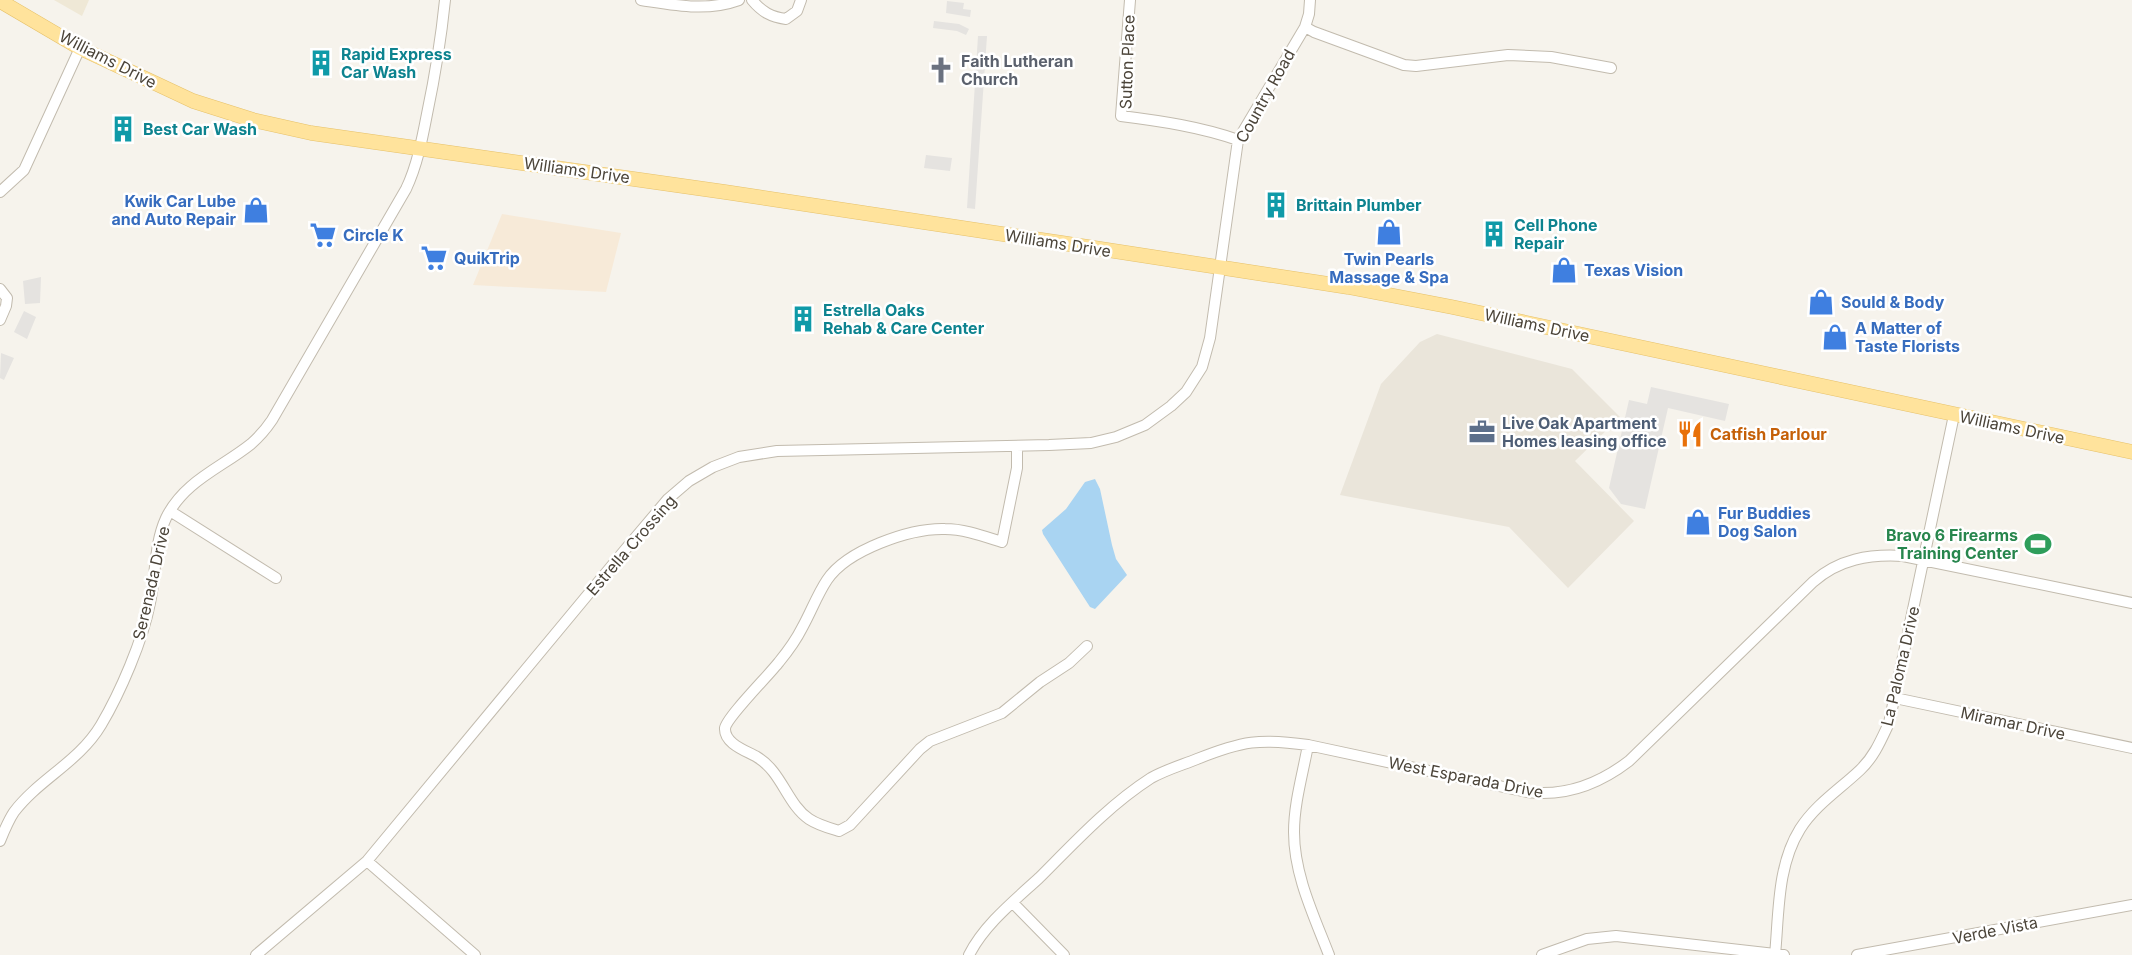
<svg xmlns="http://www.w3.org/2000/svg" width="2132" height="955" font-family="Inter,sans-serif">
<rect width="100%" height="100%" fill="#f6f3ec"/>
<path fill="#eae5da" d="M 1437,334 L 1572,369 L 1620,417 L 1575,461 L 1634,521 L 1568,588 L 1509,527 L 1340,495 L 1381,384 L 1420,342 Z"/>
<path fill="#f7ead8" d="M 502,214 L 621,233 L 606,292 L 473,285 Z"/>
<path fill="#efe8d6" d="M 54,0 L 89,0 L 82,16 Z"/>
<path fill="#e5e3e0" d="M 947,1 L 964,3 L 963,9 L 971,10 L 970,17 L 946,13 Z
M 934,21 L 959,24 L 969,29 L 966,35 L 957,31 L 933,28 Z
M 978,36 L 987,36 L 975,209 L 967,208 Z
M 926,155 L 952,158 L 950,171 L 924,168 Z
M 41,277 L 40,303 L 25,304 L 23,281 Z
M 24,311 L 36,317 L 27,339 L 14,332 Z
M 1,353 L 14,358 L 4,380 L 0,378 Z
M 1651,387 L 1729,404 L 1725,421 L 1668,408 L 1645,509 L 1621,504 L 1609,488 L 1629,400 L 1647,404 Z"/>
<path fill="#a9d4f2" d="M 1095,479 L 1100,489 L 1112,545 L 1116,559 L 1127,575 L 1095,609 L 1090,607 L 1043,534 L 1042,530 L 1066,509 L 1085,482 Z"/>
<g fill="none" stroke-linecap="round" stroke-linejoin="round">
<g stroke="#c2bbae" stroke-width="12">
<path id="minor" d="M 641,0 C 674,5 706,12 739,0
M 752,0 C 762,12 771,17 786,19 L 797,11 L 801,0
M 1130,0 L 1121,116 C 1161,121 1201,127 1238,140
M 1305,27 L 1314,32 L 1404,65 L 1416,66 L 1508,55 L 1551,57 L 1611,68
M 0,192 L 24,170 L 80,48
M 0,289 L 7,298 L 6,306 L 0,320
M 1017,446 L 1017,468 L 1002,542 C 983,536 964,529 945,529 C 910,528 847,550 827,580 C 817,595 811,612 802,628 C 796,640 788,651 779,662 C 769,675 727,717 725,728 C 724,744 747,751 757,757 C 782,772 787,804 809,819 C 818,825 829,828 839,831 L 850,825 L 920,749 L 930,741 L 1002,713 L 1040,682 L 1069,663 L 1087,646
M 170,511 L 276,578
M 1895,698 L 2132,748
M 1308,745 C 1303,773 1294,803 1294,832 C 1294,875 1314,916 1329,955
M 0,841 C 4,831 8,821 14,812 C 39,779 79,762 101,725 C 120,693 143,640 150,603 C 156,575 154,544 166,518 C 184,481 221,468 251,444 C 259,437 266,429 272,420 L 406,189 C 417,166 422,140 427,114 C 435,76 441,39 445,0
M 367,861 L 475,955
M 1013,903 L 1064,955
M 256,955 L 367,861 L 624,551 L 668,499 L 689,481 L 713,467 L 739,457 L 777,451 L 1049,445 L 1091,443 L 1116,437 L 1145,425 L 1171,406 L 1186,392 L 1202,367 L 1210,338 L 1238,140 L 1305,27 L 1309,14 L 1310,0
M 969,955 C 984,925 1014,901 1039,878 C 1074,843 1109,805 1151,778 C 1165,770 1182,765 1197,759 C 1242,741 1260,738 1308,745 L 1527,792 C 1565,797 1599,784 1629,761 L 1813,582 C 1839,559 1869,554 1903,556 L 2132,603
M 1542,955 L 1587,939 L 1616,936 L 1784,955
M 1775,955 C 1779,913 1777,866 1800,829 C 1815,805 1840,789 1860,770 C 1874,757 1881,740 1889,723 L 1954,415
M 1857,955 L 2132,905"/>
</g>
<g stroke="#e6c16a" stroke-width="15">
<path id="major" d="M 0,1 L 80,48 L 193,101 L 253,120 L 311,133 L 725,192 L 1062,243 L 1348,287 L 1452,307 L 2132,452"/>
</g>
<use href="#minor" stroke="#fff" stroke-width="10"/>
<use href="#major" stroke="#ffe39c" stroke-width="14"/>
</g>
<defs>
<g id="building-bare" transform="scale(2.07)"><path d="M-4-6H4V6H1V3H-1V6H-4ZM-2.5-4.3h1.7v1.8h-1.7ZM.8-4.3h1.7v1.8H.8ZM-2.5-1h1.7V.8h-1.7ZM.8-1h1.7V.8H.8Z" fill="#0f9aa8" stroke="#fff" stroke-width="2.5" paint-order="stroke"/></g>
<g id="church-bare" transform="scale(2.07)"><path d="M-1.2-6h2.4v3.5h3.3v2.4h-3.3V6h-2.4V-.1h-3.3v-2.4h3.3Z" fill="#6b7280" stroke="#fff" stroke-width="2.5" paint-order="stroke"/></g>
<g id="shop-bare" transform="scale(2.07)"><path d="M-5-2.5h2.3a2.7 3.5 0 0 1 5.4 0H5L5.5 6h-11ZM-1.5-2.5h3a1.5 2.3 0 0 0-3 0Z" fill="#3f7fe0" stroke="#fff" stroke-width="2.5" paint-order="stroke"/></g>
<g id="supermarket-bare" transform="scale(2.07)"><path d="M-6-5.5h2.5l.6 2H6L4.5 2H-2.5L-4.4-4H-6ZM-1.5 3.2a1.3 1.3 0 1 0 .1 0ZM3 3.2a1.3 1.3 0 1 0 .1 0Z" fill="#3f7fe0" stroke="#fff" stroke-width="2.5" paint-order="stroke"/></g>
<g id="office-bare" transform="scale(2.07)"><path d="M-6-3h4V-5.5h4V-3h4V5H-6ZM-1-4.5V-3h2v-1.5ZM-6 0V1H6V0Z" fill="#5c6f8a" stroke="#fff" stroke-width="2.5" paint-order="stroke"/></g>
<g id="restaurant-bare" transform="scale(2.07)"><path d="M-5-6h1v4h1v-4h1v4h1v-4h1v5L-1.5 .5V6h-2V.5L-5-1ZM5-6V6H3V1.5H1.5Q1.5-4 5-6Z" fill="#e8710a" stroke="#fff" stroke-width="2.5" paint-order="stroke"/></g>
<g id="stadium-bare" transform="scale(2.07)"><path d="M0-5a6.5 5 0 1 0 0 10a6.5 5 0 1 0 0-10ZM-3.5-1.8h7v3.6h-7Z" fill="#2e9e5b" stroke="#fff" stroke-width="2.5" paint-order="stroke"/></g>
</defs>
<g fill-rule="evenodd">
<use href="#building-bare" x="321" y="63"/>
<use href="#church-bare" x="941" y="70"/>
<use href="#building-bare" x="123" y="129"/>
<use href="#building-bare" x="1276" y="205"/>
<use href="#shop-bare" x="256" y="210"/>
<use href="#shop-bare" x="1389" y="232"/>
<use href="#building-bare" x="1494" y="234"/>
<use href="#supermarket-bare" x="323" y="235"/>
<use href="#supermarket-bare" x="434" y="258"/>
<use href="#shop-bare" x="1564" y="270"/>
<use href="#shop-bare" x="1821" y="302"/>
<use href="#building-bare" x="803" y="319"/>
<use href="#shop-bare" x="1835" y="337"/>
<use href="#office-bare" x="1482" y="432"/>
<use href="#restaurant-bare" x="1690" y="434"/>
<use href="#shop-bare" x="1698" y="522"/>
<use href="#stadium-bare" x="2038" y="544"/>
</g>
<g text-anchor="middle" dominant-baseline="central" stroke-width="5" stroke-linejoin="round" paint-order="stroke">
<g font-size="16" font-weight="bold" fill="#0d838f" stroke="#fff" text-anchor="start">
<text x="341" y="54">Rapid Express<tspan x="341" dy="18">Car Wash</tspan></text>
<text x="143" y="129">Best Car Wash</text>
<text x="1296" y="205">Brittain Plumber</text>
<text x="1514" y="225">Cell Phone<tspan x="1514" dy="18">Repair</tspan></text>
<text x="823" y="310">Estrella Oaks<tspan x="823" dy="18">Rehab &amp; Care Center</tspan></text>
</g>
<g font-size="16" fill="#4b4439" stroke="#fff">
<text transform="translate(108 59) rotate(27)">Williams Drive</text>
<text transform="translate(1127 62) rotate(-88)">Sutton Place</text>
<text transform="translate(1265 96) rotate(-61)">Country Road</text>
<text transform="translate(577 170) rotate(8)">Williams Drive</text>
<text transform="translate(1058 243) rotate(9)">Williams Drive</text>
<text transform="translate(1537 325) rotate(12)">Williams Drive</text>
<text transform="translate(2012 427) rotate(12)">Williams Drive</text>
<text transform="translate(631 545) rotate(-49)">Estrella Crossing</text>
<text transform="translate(151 583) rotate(-77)">Serenada Drive</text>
<text transform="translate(1900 666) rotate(-77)">La Paloma Drive</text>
<text transform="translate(2013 723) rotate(12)">Miramar Drive</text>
<text transform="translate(1466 777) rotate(11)">West Esparada Drive</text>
<text transform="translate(1995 930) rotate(-11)">Verde Vista</text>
</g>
<g font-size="16" font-weight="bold" fill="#5b616d" stroke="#fff" text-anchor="start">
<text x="961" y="61">Faith Lutheran<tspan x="961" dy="18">Church</tspan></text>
</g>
<g font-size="16" font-weight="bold" fill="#366cbe" stroke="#fff" text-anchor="start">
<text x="236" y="201" text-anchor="end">Kwik Car Lube<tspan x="236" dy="18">and Auto Repair</tspan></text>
<text x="343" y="235">Circle K</text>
<text x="454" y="258">QuikTrip</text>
<text x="1389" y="259" text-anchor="middle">Twin Pearls<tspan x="1389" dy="18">Massage &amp; Spa</tspan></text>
<text x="1584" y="270">Texas Vision</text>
<text x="1841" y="302">Sould &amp; Body</text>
<text x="1855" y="328">A Matter of<tspan x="1855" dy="18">Taste Florists</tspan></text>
<text x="1718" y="513">Fur Buddies<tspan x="1718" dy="18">Dog Salon</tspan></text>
</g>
<g font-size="16" font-weight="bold" fill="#4e5e75" stroke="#fff" text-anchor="start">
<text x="1502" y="423">Live Oak Apartment<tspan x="1502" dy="18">Homes leasing office</tspan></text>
</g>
<g font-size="16" font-weight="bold" fill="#c56008" stroke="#fff" text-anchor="start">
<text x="1710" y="434">Catfish Parlour</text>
</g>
<g font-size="16" font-weight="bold" fill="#27864d" stroke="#fff" text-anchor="end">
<text x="2018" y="535">Bravo 6 Firearms<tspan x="2018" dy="18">Training Center</tspan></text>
</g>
</g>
</svg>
